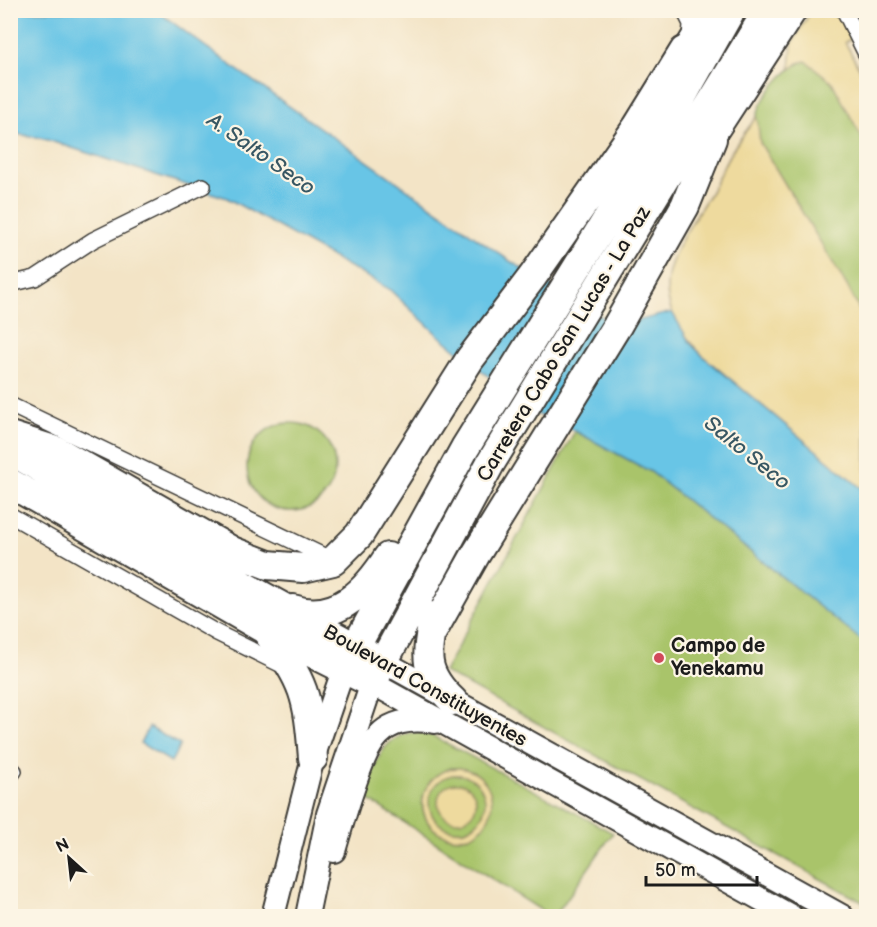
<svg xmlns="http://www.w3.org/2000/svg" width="877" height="927" font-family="'Balsamiq Sans',sans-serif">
<rect width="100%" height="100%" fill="#fcf5e5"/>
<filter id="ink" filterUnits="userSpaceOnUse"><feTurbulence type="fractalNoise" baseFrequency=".0167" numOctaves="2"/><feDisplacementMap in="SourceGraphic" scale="12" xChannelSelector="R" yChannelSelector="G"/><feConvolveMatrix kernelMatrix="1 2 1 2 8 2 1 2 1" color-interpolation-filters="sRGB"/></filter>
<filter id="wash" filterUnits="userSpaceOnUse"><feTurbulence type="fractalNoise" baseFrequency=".008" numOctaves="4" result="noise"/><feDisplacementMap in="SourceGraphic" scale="24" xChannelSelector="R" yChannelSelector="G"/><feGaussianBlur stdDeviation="1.35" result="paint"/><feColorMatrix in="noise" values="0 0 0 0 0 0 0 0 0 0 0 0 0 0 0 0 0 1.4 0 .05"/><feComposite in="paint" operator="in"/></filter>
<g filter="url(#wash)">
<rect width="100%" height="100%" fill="#f3e4c6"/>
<path fill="#a9c46b" stroke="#627044" stroke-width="1.5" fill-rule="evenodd" d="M 806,61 L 832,82 L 866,145 L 866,323 L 847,286 L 760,143 C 758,134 755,124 757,115 C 762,96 788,65 806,61 Z
M247 467a44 44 0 1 1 88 0a44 44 0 1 1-88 0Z
M 575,431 L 651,472 L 866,644 L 866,904 L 444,672 Z
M 419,732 L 433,736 L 613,833 L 555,916 L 550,916 L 363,796 C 375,766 381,733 419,732 ZM 451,768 C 512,766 497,851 447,836 C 438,833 430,827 426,819 C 415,796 430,775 451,768 Z
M 452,775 C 489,771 499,816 465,830 C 425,836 415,785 452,775 Z"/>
<path fill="#eeda9e" stroke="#857b5d" stroke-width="1.5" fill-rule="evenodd" d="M 811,11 L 866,11 L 866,31 L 845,42 L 866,81 L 866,145 L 832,82 L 806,61 L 798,63 L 790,70 L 792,43 Z
M 757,116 L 760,143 L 847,286 L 866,323 L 866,492 L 705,358 C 641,294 669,259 709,195 C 717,182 722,167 730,154 C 738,141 748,129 757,116 Z
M 460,768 C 509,776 497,844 452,837 C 409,830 415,768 460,768 ZM 452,775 C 488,771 498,818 465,830 C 425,836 415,784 452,775 Z
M438 802a19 19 0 1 1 38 0a19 19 0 1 1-38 0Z"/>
<path fill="#68c5e6" stroke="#427081" stroke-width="1.5" d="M 10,11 L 157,11 L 236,69 L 510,261 L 617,326 L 672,312 L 690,343 L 705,358 L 866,492 L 866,644 L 651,472 L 575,431 L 532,412 L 437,334 L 389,289 L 227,198 L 41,138 L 11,133 Z
M 149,727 L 180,745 L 171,762 L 140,743 Z"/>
</g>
<g filter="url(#ink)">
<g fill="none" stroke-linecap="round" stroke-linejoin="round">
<g stroke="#3c3a36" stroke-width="18">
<path id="street" d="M 684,10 L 691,24 L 690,39
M 844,10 L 866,54
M 10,284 L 35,278 L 93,240 L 203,186
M 10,405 L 330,559
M 10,515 L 217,633 L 286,667
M 10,776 L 14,771"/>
</g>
<g stroke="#3c3a36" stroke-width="26">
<path id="secondary" d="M 684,51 L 709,10
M 712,139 L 796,10
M 384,662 L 842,916
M 334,851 C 340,830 346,809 353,789 C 368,744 379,713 435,722
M 273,916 L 313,758 L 344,668
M 307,916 L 328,814 L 372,683 L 791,916"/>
</g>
<g stroke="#3c3a36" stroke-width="32">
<path id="highway" d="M 10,436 L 57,451 L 232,551 L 268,565 L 303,568 L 333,561 L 359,535 L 470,359 L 533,276 L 637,127 L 684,51
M 10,450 L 177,549 L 371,656
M 10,483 L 266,630 L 372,683 L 490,464 L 768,10
M 293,609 C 336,624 367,590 388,557
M 434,616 C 426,655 422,672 453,701
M 267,632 C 305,683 308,695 313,758
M 430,636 L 476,554 L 617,326 L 685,206 L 712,139
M 344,668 L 465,448 L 670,118 L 731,10"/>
</g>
<use href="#street" stroke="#fff" stroke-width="15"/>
<use href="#secondary" stroke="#fff" stroke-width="22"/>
<use href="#highway" stroke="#fff" stroke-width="28"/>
</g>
</g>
<circle fill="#d1495b" stroke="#fcf5e5" stroke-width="2" cx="659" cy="658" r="6"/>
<g text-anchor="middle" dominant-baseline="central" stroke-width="4.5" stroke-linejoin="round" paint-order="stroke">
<g font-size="20" fill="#1c1c1c" stroke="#fcf5e5">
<text transform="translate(564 344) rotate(-59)">Carretera Cabo San Lucas - La Paz</text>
<text transform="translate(425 686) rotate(29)">Boulevard Constituyentes</text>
</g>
<g font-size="20" font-weight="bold" fill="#1c1c1c" stroke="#fcf5e5" text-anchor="start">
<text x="671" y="646">Campo de<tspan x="671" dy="23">Yenekamu</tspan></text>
</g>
<g font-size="21" font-style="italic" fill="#375763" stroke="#fcf5e5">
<text transform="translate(261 154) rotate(35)">A. Salto Seco</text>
<text transform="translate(747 453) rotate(39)">Salto Seco</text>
</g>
</g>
<rect width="877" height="927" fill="none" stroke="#fcf5e5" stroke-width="36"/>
<g transform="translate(69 858) rotate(333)" stroke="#fcf5e5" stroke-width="4.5" paint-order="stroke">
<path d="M0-4.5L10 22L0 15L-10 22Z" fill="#1c1c1c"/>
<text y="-9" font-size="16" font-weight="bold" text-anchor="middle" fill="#1c1c1c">N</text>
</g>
<path d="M646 876v9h111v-9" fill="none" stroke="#1c1c1c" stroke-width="3"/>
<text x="655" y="876" font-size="18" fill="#1c1c1c" stroke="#fcf5e5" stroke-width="4.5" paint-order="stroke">50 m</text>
</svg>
